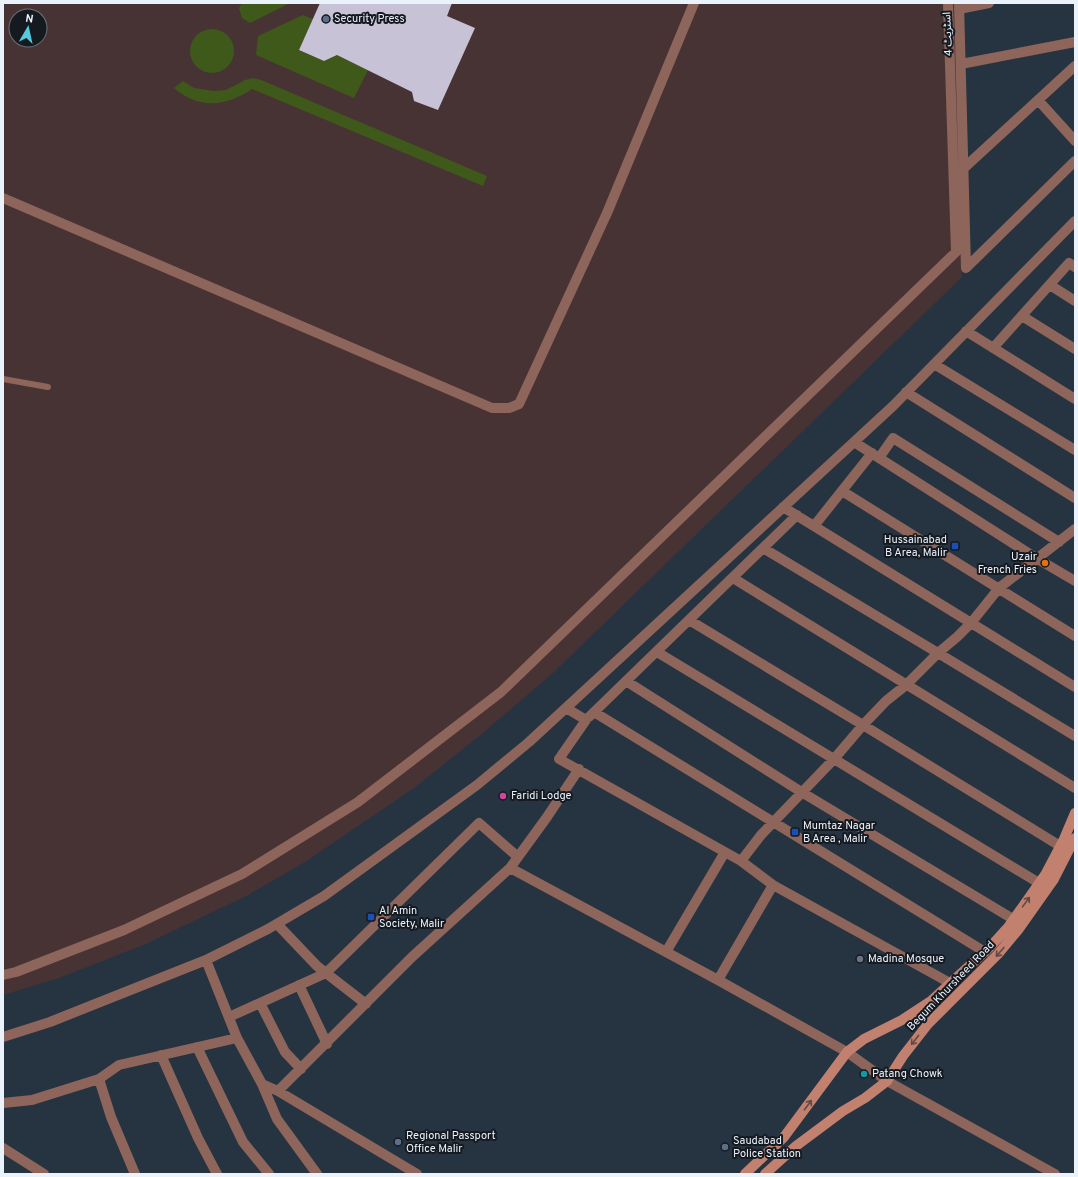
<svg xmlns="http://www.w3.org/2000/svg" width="1078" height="1177" font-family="Overpass,'Noto Sans Arabic',sans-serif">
<rect width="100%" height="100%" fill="#263341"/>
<path fill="#483334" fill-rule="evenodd" d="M 3,3 L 955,3 L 962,277 L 553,673 L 484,732 L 414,788 L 305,862 L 248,895 L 146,944 L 59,978 L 3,995 ZM 16,16 L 40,16 L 40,40 L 16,40 Z"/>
<path fill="#3f591a" d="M 242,3 L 290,3 L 250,23 L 242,18 L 239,8 Z
M 303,15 L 313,19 L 299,50 L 324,61 L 337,55 L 368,70 L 354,98 L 256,55 L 258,36 Z
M190 51a22 22 0 1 1 44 0a22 22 0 1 1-44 0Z
M 253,78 L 261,80 L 487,176 L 483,186 L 252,89 C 227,106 199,110 174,88 L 183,81 L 194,88 L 214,91 L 226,90 L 245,80 Z"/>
<path fill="#c8c2d7" d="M 320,3 L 452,3 L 447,16 L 475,28 L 438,110 L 414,101 L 412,92 L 337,55 L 324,61 L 299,50 Z"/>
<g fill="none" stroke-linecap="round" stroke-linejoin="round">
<path stroke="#8e655a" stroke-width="6" d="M 3,379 L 48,387"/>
<path stroke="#8e655a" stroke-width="10" d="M 959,3 L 966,268 L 1075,161
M 959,9 L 989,3
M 961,64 L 1075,42
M 1038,100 L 1075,141
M 964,168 L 1075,66
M 3,198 L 492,408 L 509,408 L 519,404 L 607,213 L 694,3
M 1050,285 L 1075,301
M 1022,316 L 1075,349
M 966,331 L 1075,399
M 993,348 L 1069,263 L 1075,267
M 934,364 L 1075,450
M 906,392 L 1075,498
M 854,442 L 1036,558 L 1075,581
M 879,458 L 893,438 L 1059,542
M 842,491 L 1075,636
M 783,507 L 1075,687
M 814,526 L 872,453
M 763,548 L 938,653 L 1075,736
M 733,578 L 1075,788
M 689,620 L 863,725 L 1060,846
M 657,652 L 1039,883
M 626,681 L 803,793 L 1013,919
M 566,708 L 586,720 L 559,759 L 741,861 L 773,885 L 950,983
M 594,712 L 985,952
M 589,717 L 797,515
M 741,861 L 761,835 L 834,759 L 863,725 L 886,701 L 906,685 L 938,653 L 957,637 L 971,623 L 999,588 L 1075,529
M 510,868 L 718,980 L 847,1052 L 887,1081 L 1055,1174
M 277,924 L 317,966 L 366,1004
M 666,952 L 725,852
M 206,960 L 237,1038 L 262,1084 L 278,1091 L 417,1174
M 3,975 L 16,972 L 124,930 L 242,874 L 358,802 L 501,692 L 956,252 L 948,3
M 718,980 L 773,885
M 299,985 L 327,1044
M 260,1003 L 285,1052 L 301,1069
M 229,1017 L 326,973 L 479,823 L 518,857
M 3,1037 L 50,1022 L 206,960 L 268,929 L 324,896 L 477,785 L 529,742 L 893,406 L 1075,221
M 197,1047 L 243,1142 L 269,1174
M 161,1055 L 198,1138 L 217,1174
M 99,1079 L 111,1117 L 135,1174
M 262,1084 L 277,1119 L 317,1174
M 278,1091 L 412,957 L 510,868 L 547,817 L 579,769
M 3,1103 L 32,1100 L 99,1079 L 119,1065 L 237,1038
M 3,1148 L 44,1174"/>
<path stroke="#c2806f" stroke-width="10" d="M 745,1174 L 784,1137 L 847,1052 L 864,1039 L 902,1020 L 931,1001 L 990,947 L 1009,926 L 1045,875 L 1064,839 L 1075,813
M 765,1174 L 796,1146 L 843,1111 L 865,1098 L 887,1081 L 903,1056 L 928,1024 L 998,954 L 1018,930 L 1054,879 L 1075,838"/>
</g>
<defs><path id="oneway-shaft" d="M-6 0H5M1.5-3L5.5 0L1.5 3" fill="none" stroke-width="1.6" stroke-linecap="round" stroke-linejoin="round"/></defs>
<g stroke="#634844">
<use href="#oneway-shaft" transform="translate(1026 902) rotate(-54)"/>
<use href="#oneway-shaft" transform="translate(1000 952) rotate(131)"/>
<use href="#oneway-shaft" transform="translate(915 1040) rotate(128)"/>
<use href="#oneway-shaft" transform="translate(808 1105) rotate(-53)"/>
</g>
<g fill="#5c6f8a" stroke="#151a20" stroke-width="1.5">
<circle cx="326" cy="19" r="4"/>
<circle cx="398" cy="1142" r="4"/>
<circle cx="725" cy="1147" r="4"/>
</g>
<g fill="#1a4fb4" stroke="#151a20" stroke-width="1.5">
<rect x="951" y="542" width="8" height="8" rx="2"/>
<rect x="791" y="828" width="8" height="8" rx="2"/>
<rect x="367" y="913" width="8" height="8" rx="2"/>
</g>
<circle fill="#e8710a" stroke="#151a20" stroke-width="1.5" cx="1045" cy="563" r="4"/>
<circle fill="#d1479c" stroke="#151a20" stroke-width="1.5" cx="503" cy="796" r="4"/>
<circle fill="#6b7280" stroke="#151a20" stroke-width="1.5" cx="860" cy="959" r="4"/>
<circle fill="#0f9aa8" stroke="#151a20" stroke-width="1.5" cx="864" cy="1074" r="4"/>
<g text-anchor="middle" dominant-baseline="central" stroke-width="4" stroke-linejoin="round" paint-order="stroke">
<g font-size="11" fill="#eaf2fb" stroke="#151a20" text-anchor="start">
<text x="334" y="19">Security Press</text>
<text x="947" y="540" text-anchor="end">Hussainabad<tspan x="947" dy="13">B Area, Malir</tspan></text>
<text x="1037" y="557" text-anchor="end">Uzair<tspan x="1037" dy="13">French Fries</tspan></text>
<text x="511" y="796">Faridi Lodge</text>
<text x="803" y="826">Mumtaz Nagar<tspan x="803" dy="13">B Area , Malir</tspan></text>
<text x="379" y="911">Al Amin<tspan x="379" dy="13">Society, Malir</tspan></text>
<text x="868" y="959">Madina Mosque</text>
<text x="872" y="1074">Patang Chowk</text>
<text x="406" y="1136">Regional Passport<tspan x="406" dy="13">Office Malir</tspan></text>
<text x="733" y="1141">Saudabad<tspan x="733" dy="13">Police Station</tspan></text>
</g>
<g font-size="11" fill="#eaf2fb" stroke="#151a20">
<text transform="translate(948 34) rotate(-92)">اسٹریٹ 4</text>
<text transform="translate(951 986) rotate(-46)">Begum Khursheed Road</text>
</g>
</g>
<rect width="1078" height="1177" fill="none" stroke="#eaf2fb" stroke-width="8"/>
<g transform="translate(28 28) rotate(9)"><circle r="19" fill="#151a20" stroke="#6a7078"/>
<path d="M0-3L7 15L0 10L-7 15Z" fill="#54cadd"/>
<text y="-6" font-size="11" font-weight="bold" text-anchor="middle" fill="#eaf2fb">N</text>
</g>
</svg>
